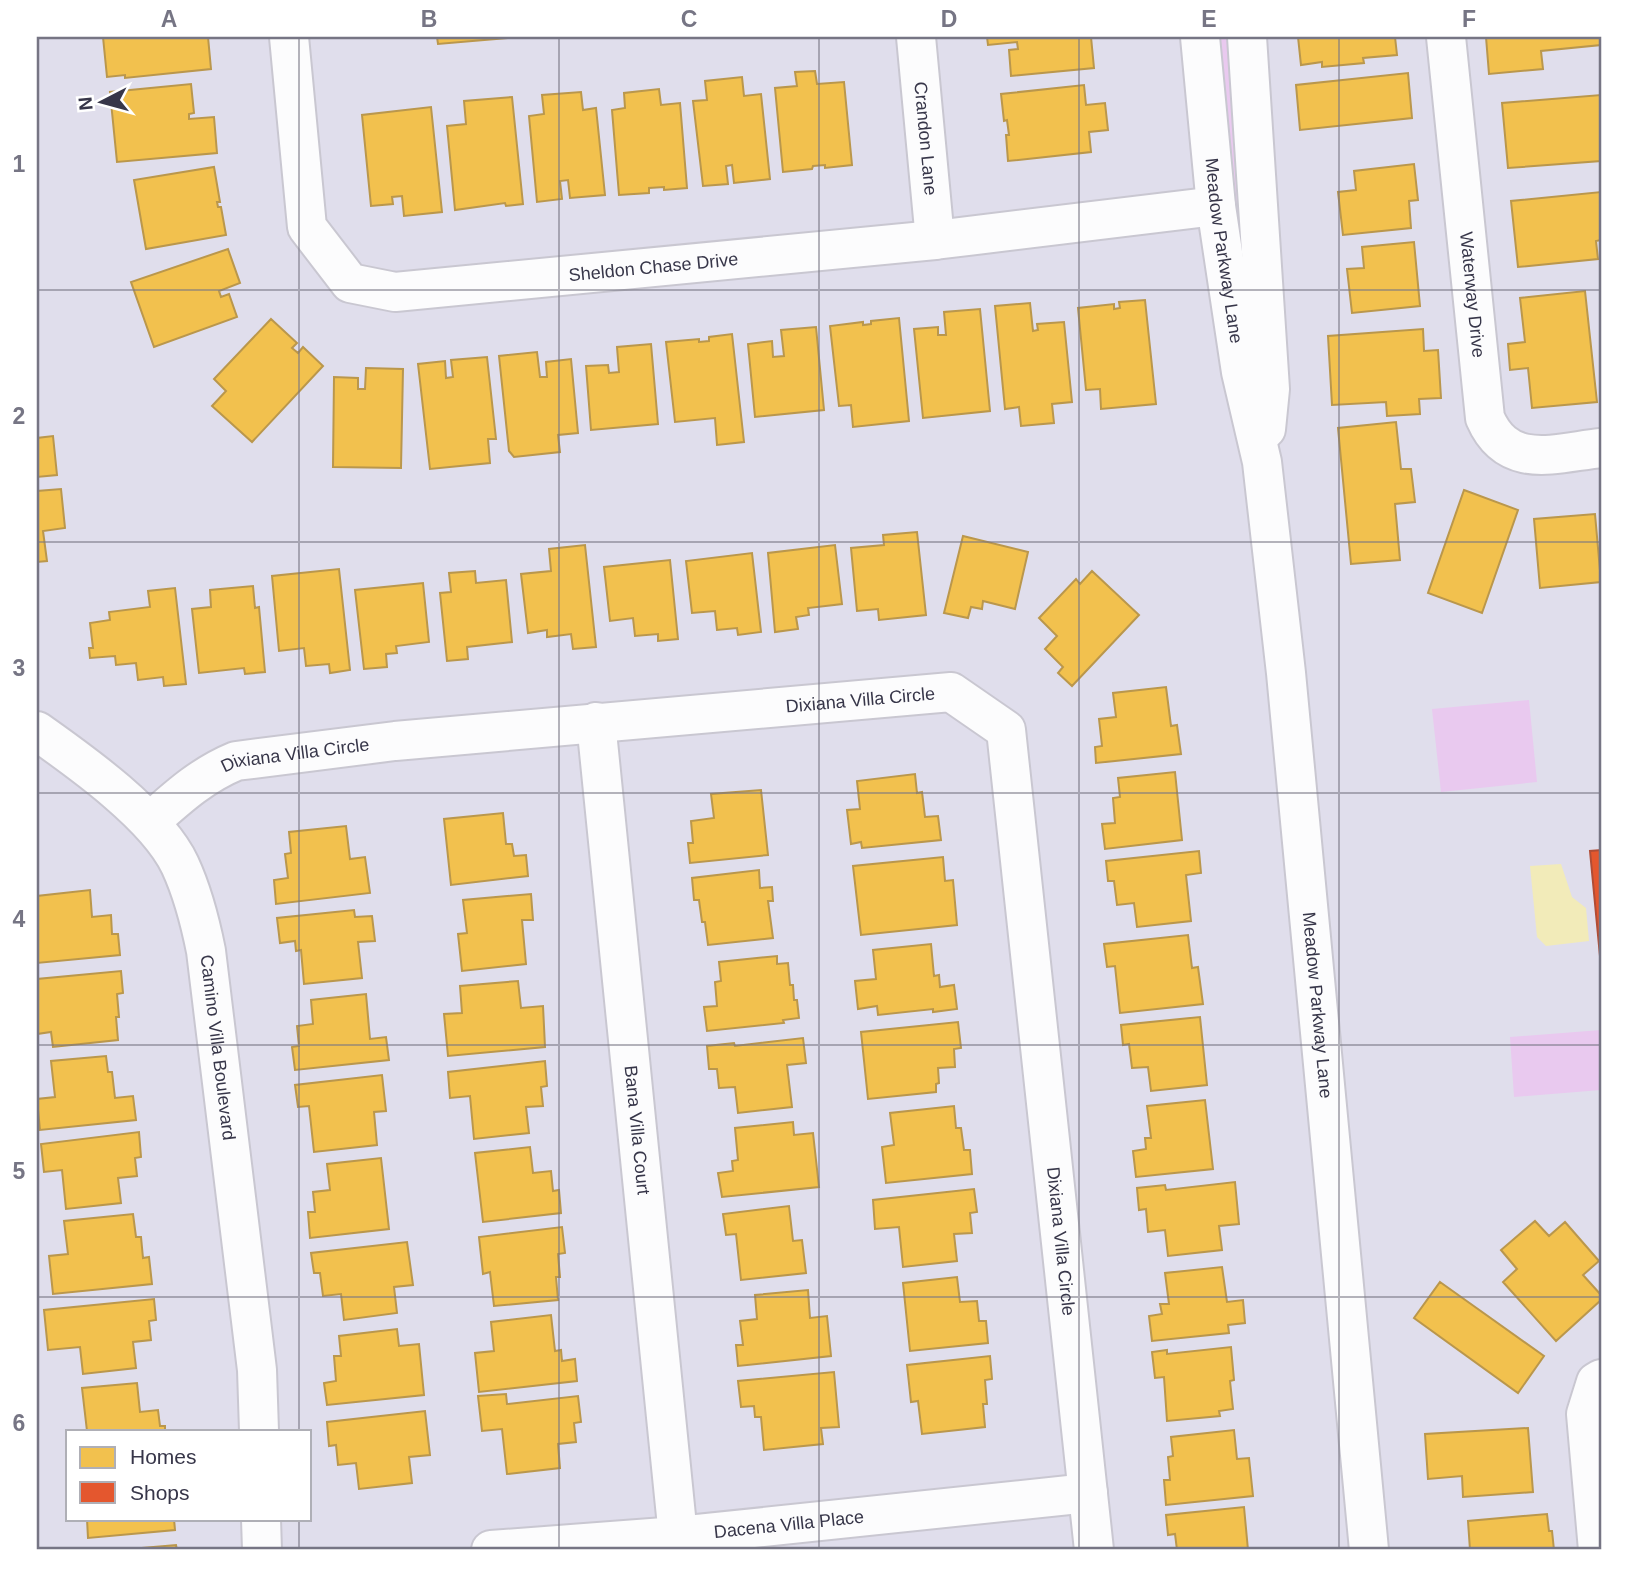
<svg xmlns="http://www.w3.org/2000/svg" width="1638" height="1587" font-family="Arial,sans-serif">
<rect width="100%" height="100%" fill="#eceaf2"/>
<path fill="#e0deec" fill-rule="evenodd" d="M 37,37 L 1601,37 L 1601,1550 L 37,1550 ZM 68,1431 L 310,1431 L 310,1519 L 68,1519 Z"/>
<path fill="#e9c9ef" d="M 1215,37 L 1234,37 L 1252,379 Z
M 1529,700 L 1537,782 L 1441,792 L 1432,709 Z
M 1601,1030 L 1601,1090 L 1514,1097 L 1510,1037 Z"/>
<path fill="#f2ebb9" d="M 1561,864 L 1572,897 L 1586,908 L 1589,941 L 1546,946 L 1537,937 L 1530,866 Z"/>
<path fill="#f2c14e" stroke="#ba974c" stroke-width="2" d="M 103,37 L 208,37 L 211,69 L 125,78 L 125,75 L 107,77 Z
M 437,37 L 507,37 L 507,38 L 438,44 Z
M 987,37 L 1091,37 L 1094,68 L 1011,76 L 1009,50 L 1018,49 L 1017,42 L 988,45 Z
M 1298,37 L 1395,37 L 1397,55 L 1363,58 L 1364,63 L 1322,67 L 1322,62 L 1301,65 Z
M 1486,37 L 1601,37 L 1601,45 L 1541,51 L 1543,69 L 1489,74 Z
M 815,71 L 817,84 L 844,82 L 852,165 L 825,168 L 825,165 L 813,166 L 812,169 L 783,172 L 775,88 L 797,86 L 795,72 Z
M 1408,73 L 1412,118 L 1300,130 L 1296,85 Z
M 742,77 L 744,96 L 761,94 L 770,179 L 734,183 L 732,165 L 726,166 L 728,184 L 703,186 L 693,101 L 707,100 L 705,81 Z
M 191,84 L 194,113 L 189,114 L 189,119 L 214,117 L 217,153 L 117,162 L 110,92 Z
M 1084,85 L 1086,105 L 1105,103 L 1108,130 L 1089,132 L 1091,152 L 1008,161 L 1006,135 L 1009,135 L 1007,120 L 1004,121 L 1001,94 Z
M 659,89 L 661,105 L 680,103 L 687,188 L 664,190 L 664,187 L 649,188 L 649,193 L 619,195 L 612,110 L 625,108 L 624,93 Z
M 581,92 L 583,110 L 596,108 L 605,195 L 570,198 L 568,180 L 560,181 L 562,199 L 537,202 L 529,116 L 544,114 L 542,95 Z
M 1601,95 L 1601,161 L 1508,168 L 1502,103 Z
M 512,97 L 523,204 L 506,206 L 505,203 L 455,210 L 447,126 L 466,124 L 464,101 Z
M 431,107 L 442,212 L 404,216 L 402,196 L 392,197 L 393,204 L 371,206 L 362,115 Z
M 1414,164 L 1418,200 L 1409,201 L 1411,228 L 1343,235 L 1338,192 L 1356,190 L 1354,171 Z
M 214,167 L 220,202 L 217,202 L 218,207 L 221,207 L 226,235 L 146,249 L 134,180 Z
M 1601,192 L 1601,240 L 1596,241 L 1598,259 L 1518,267 L 1511,201 Z
M 1414,242 L 1420,306 L 1352,313 L 1347,269 L 1364,268 L 1362,247 Z
M 228,249 L 240,283 L 219,291 L 221,297 L 229,294 L 237,317 L 154,347 L 131,282 Z
M 1585,291 L 1597,402 L 1532,408 L 1528,368 L 1510,370 L 1508,344 L 1525,342 L 1520,298 Z
M 1145,300 L 1156,404 L 1101,409 L 1100,389 L 1086,390 L 1078,308 L 1114,304 L 1114,309 L 1120,308 L 1119,302 Z
M 1030,303 L 1033,331 L 1038,330 L 1037,324 L 1064,322 L 1072,402 L 1052,404 L 1054,423 L 1021,426 L 1019,407 L 1005,409 L 995,306 Z
M 980,309 L 990,411 L 923,418 L 914,329 L 938,327 L 938,335 L 946,335 L 944,312 Z
M 899,318 L 909,421 L 853,427 L 851,405 L 839,406 L 830,326 L 863,322 L 863,325 L 871,324 L 871,321 Z
M 271,319 L 297,343 L 292,348 L 298,353 L 303,347 L 323,366 L 252,442 L 212,406 L 226,391 L 214,379 Z
M 816,327 L 824,410 L 755,417 L 748,344 L 772,341 L 773,357 L 784,356 L 781,330 Z
M 1423,329 L 1424,351 L 1438,350 L 1441,398 L 1419,399 L 1420,414 L 1387,416 L 1386,402 L 1332,405 L 1328,336 Z
M 732,334 L 744,442 L 717,445 L 715,418 L 675,422 L 666,342 L 699,339 L 699,342 L 709,341 L 709,337 Z
M 651,344 L 658,424 L 591,430 L 586,366 L 608,365 L 609,373 L 619,372 L 617,347 Z
M 537,352 L 540,377 L 547,377 L 546,362 L 571,359 L 578,433 L 558,435 L 560,452 L 514,457 L 509,451 L 499,356 Z
M 487,357 L 496,439 L 488,439 L 490,463 L 430,469 L 418,364 L 445,361 L 446,378 L 453,377 L 451,360 Z
M 366,368 L 403,369 L 401,468 L 333,467 L 334,377 L 358,378 L 358,389 L 365,389 Z
M 1396,422 L 1401,469 L 1411,469 L 1415,502 L 1395,504 L 1400,560 L 1351,564 L 1338,428 Z
M 53,436 L 57,475 L 37,477 L 37,438 Z
M 61,489 L 65,528 L 43,531 L 47,561 L 37,562 L 37,491 Z
M 1464,490 L 1518,510 L 1482,613 L 1428,593 Z
M 1595,514 L 1601,582 L 1540,588 L 1534,519 Z
M 917,532 L 926,615 L 879,620 L 878,609 L 857,611 L 851,548 L 884,545 L 883,535 Z
M 963,536 L 1028,552 L 1015,609 L 983,601 L 982,609 L 971,607 L 968,618 L 944,613 Z
M 585,545 L 596,647 L 573,649 L 571,634 L 547,637 L 547,630 L 528,633 L 521,574 L 551,571 L 549,549 Z
M 835,545 L 842,604 L 808,608 L 809,615 L 796,617 L 798,629 L 775,632 L 768,553 Z
M 752,553 L 761,632 L 738,635 L 737,628 L 717,630 L 715,611 L 692,613 L 686,561 Z
M 670,560 L 678,639 L 658,641 L 658,634 L 635,636 L 633,618 L 610,621 L 604,567 Z
M 339,569 L 350,670 L 330,673 L 329,664 L 306,666 L 304,648 L 279,651 L 272,576 Z
M 475,571 L 476,583 L 506,580 L 512,642 L 467,647 L 468,659 L 447,661 L 440,593 L 451,592 L 449,573 Z
M 1092,571 L 1139,615 L 1072,686 L 1058,673 L 1063,667 L 1045,649 L 1057,636 L 1039,618 L 1076,579 L 1080,584 Z
M 423,583 L 429,642 L 396,646 L 397,653 L 386,654 L 387,667 L 364,669 L 355,590 Z
M 253,586 L 255,608 L 259,607 L 265,672 L 245,674 L 244,668 L 199,673 L 192,609 L 211,607 L 210,590 Z
M 175,588 L 186,684 L 164,686 L 163,677 L 138,680 L 136,663 L 116,665 L 115,656 L 90,658 L 89,648 L 93,648 L 90,623 L 110,620 L 109,612 L 150,607 L 148,591 Z
M 1166,687 L 1171,726 L 1177,725 L 1181,754 L 1096,763 L 1095,747 L 1102,746 L 1099,719 L 1116,717 L 1113,693 Z
M 1175,772 L 1182,840 L 1105,849 L 1102,824 L 1115,823 L 1113,798 L 1120,797 L 1118,778 Z
M 915,774 L 917,793 L 922,792 L 925,817 L 938,816 L 941,840 L 862,848 L 861,842 L 851,844 L 847,810 L 860,809 L 857,781 Z
M 761,790 L 768,855 L 690,863 L 688,843 L 693,843 L 691,821 L 714,818 L 711,794 Z
M 503,813 L 506,844 L 512,844 L 514,856 L 526,855 L 528,876 L 451,885 L 444,819 Z
M 346,826 L 350,859 L 365,857 L 370,893 L 276,904 L 274,880 L 288,878 L 285,854 L 291,853 L 289,832 Z
M 1199,851 L 1201,873 L 1186,875 L 1191,921 L 1137,927 L 1134,903 L 1117,905 L 1114,881 L 1108,881 L 1106,861 Z
M 943,857 L 945,881 L 953,880 L 957,925 L 861,935 L 853,866 Z
M 759,870 L 760,888 L 772,887 L 773,901 L 768,901 L 773,938 L 708,945 L 705,922 L 702,922 L 699,900 L 694,900 L 692,878 Z
M 90,890 L 92,917 L 111,915 L 112,934 L 118,934 L 120,955 L 37,963 L 37,896 Z
M 531,894 L 533,920 L 522,920 L 526,964 L 462,971 L 458,934 L 467,933 L 463,900 Z
M 354,910 L 355,917 L 372,916 L 375,941 L 358,942 L 362,978 L 304,984 L 301,950 L 296,951 L 295,941 L 280,943 L 277,918 Z
M 1188,935 L 1192,968 L 1198,967 L 1203,1004 L 1120,1013 L 1115,966 L 1107,967 L 1104,944 Z
M 931,944 L 934,976 L 939,975 L 940,987 L 954,985 L 957,1009 L 933,1012 L 933,1009 L 878,1015 L 877,1006 L 858,1009 L 855,981 L 876,979 L 873,950 Z
M 777,956 L 777,964 L 788,963 L 790,985 L 793,985 L 794,1000 L 797,1000 L 799,1018 L 783,1020 L 784,1023 L 707,1031 L 704,1007 L 717,1006 L 715,982 L 721,981 L 719,962 Z
M 121,971 L 123,993 L 117,994 L 119,1017 L 116,1017 L 118,1040 L 53,1047 L 51,1032 L 37,1034 L 37,979 Z
M 518,981 L 521,1008 L 543,1006 L 545,1047 L 448,1056 L 444,1014 L 462,1013 L 460,986 Z
M 366,994 L 370,1039 L 386,1037 L 389,1060 L 295,1070 L 292,1047 L 299,1046 L 297,1026 L 313,1024 L 311,1000 Z
M 1200,1017 L 1207,1085 L 1151,1091 L 1148,1067 L 1132,1068 L 1129,1044 L 1123,1045 L 1121,1025 Z
M 958,1022 L 961,1048 L 954,1049 L 955,1067 L 938,1068 L 939,1083 L 936,1084 L 936,1092 L 868,1099 L 861,1032 Z
M 803,1038 L 806,1063 L 787,1065 L 792,1107 L 738,1113 L 735,1087 L 719,1088 L 717,1069 L 709,1069 L 707,1046 L 734,1043 L 735,1046 Z
M 106,1056 L 108,1072 L 112,1072 L 115,1098 L 133,1096 L 136,1120 L 40,1130 L 37,1099 L 55,1097 L 51,1061 Z
M 545,1061 L 547,1086 L 541,1087 L 543,1106 L 526,1107 L 529,1133 L 474,1139 L 470,1096 L 450,1098 L 448,1072 Z
M 382,1075 L 386,1111 L 374,1112 L 377,1145 L 314,1152 L 309,1106 L 298,1107 L 295,1085 Z
M 1205,1100 L 1213,1169 L 1136,1177 L 1133,1151 L 1146,1149 L 1145,1138 L 1151,1138 L 1147,1106 Z
M 954,1106 L 956,1128 L 961,1128 L 964,1150 L 970,1150 L 972,1174 L 886,1183 L 882,1147 L 894,1145 L 890,1113 Z
M 793,1122 L 794,1135 L 813,1133 L 819,1187 L 722,1197 L 718,1173 L 733,1171 L 732,1161 L 738,1160 L 735,1128 Z
M 139,1132 L 141,1157 L 135,1158 L 137,1176 L 118,1178 L 121,1203 L 66,1209 L 62,1170 L 44,1172 L 41,1144 Z
M 530,1147 L 533,1173 L 551,1171 L 553,1191 L 559,1190 L 561,1213 L 483,1222 L 475,1153 Z
M 381,1158 L 389,1229 L 310,1238 L 308,1212 L 315,1212 L 313,1192 L 330,1190 L 327,1164 Z
M 1235,1182 L 1239,1224 L 1219,1226 L 1222,1250 L 1168,1256 L 1165,1230 L 1148,1232 L 1146,1209 L 1139,1210 L 1137,1188 L 1165,1185 L 1166,1190 Z
M 974,1189 L 977,1212 L 970,1213 L 972,1233 L 954,1234 L 957,1261 L 903,1267 L 899,1227 L 875,1229 L 873,1200 Z
M 789,1206 L 793,1241 L 802,1240 L 806,1273 L 741,1280 L 736,1234 L 726,1235 L 723,1214 Z
M 133,1214 L 136,1237 L 141,1237 L 143,1258 L 149,1257 L 152,1284 L 53,1294 L 49,1256 L 68,1254 L 64,1221 Z
M 1535,1221 L 1549,1236 L 1565,1222 L 1599,1261 L 1583,1275 L 1601,1295 L 1601,1300 L 1556,1341 L 1503,1282 L 1517,1269 L 1501,1250 Z
M 562,1227 L 565,1253 L 558,1254 L 560,1277 L 556,1277 L 558,1300 L 494,1306 L 490,1272 L 483,1274 L 479,1237 Z
M 407,1242 L 413,1285 L 394,1287 L 397,1313 L 344,1320 L 341,1294 L 323,1296 L 320,1273 L 314,1273 L 311,1253 Z
M 1222,1267 L 1227,1302 L 1243,1300 L 1245,1323 L 1228,1325 L 1229,1333 L 1152,1341 L 1149,1316 L 1162,1314 L 1160,1304 L 1169,1304 L 1165,1273 Z
M 957,1277 L 960,1302 L 977,1301 L 979,1321 L 986,1321 L 988,1343 L 910,1351 L 903,1283 Z
M 1440,1282 L 1544,1356 L 1518,1393 L 1414,1318 Z
M 808,1290 L 810,1318 L 827,1316 L 831,1356 L 738,1366 L 736,1345 L 743,1345 L 740,1321 L 757,1319 L 755,1295 Z
M 154,1299 L 156,1320 L 149,1321 L 151,1340 L 133,1342 L 136,1368 L 83,1374 L 80,1347 L 48,1350 L 44,1310 Z
M 551,1315 L 555,1351 L 561,1350 L 562,1361 L 575,1359 L 577,1381 L 479,1392 L 475,1353 L 494,1351 L 491,1322 Z
M 397,1329 L 399,1346 L 419,1344 L 424,1395 L 327,1405 L 324,1383 L 336,1381 L 334,1356 L 341,1356 L 339,1336 Z
M 1231,1347 L 1234,1380 L 1230,1381 L 1233,1409 L 1219,1411 L 1220,1416 L 1167,1421 L 1164,1377 L 1155,1378 L 1152,1352 L 1167,1350 L 1167,1354 Z
M 990,1356 L 992,1379 L 985,1380 L 987,1404 L 983,1404 L 985,1427 L 922,1434 L 918,1401 L 911,1402 L 907,1365 Z
M 834,1372 L 839,1427 L 821,1428 L 823,1444 L 764,1450 L 761,1417 L 755,1417 L 754,1406 L 741,1407 L 738,1381 Z
M 137,1383 L 140,1412 L 158,1410 L 160,1426 L 165,1426 L 165,1431 L 87,1431 L 82,1388 Z
M 506,1394 L 507,1404 L 578,1396 L 581,1422 L 574,1423 L 576,1442 L 558,1444 L 560,1468 L 507,1474 L 502,1429 L 482,1431 L 478,1396 Z
M 425,1411 L 430,1455 L 409,1457 L 412,1483 L 359,1489 L 356,1463 L 338,1465 L 336,1445 L 329,1446 L 327,1422 Z
M 1528,1428 L 1533,1492 L 1463,1497 L 1462,1476 L 1428,1479 L 1425,1434 Z
M 1234,1430 L 1237,1459 L 1249,1458 L 1253,1496 L 1166,1505 L 1164,1480 L 1170,1480 L 1168,1457 L 1173,1456 L 1171,1437 Z
M 1244,1507 L 1248,1550 L 1177,1550 L 1175,1534 L 1168,1535 L 1166,1515 Z
M 1547,1514 L 1549,1531 L 1552,1531 L 1554,1550 L 1470,1550 L 1468,1521 Z
M 87,1519 L 174,1519 L 175,1530 L 88,1538 Z
M 176,1545 L 177,1550 L 118,1550 Z"/>
<path fill="#e4572e" stroke="#b04d36" stroke-width="2" d="M 1601,850 L 1601,956 L 1600,956 L 1590,851 Z"/>
<g fill="none" stroke-linecap="round" stroke-linejoin="round">
<g stroke="#c9c7d1" stroke-width="42">
<g id="street">
<path id="s1" d="M 289,37 L 307,227 L 350,283 L 395,292 L 935,240 L 1216,206"/>
<path id="s2" d="M 916,37 L 935,240"/>
<path id="s3" d="M 1200,37 L 1216,206 L 1241,372 L 1262,462 L 1286,673 L 1369,1550"/>
<path d="M 1247,37 L 1270,389 L 1266,429"/>
<path id="s4" d="M 1446,37 L 1485,418 C 1508,471 1555,453 1601,448"/>
<path id="s5" d="M 596,722 L 678,1536"/>
<path id="s6" d="M 37,731 C 81,762 157,816 180,865 C 193,893 200,921 206,951 L 257,1370 L 259,1431"/>
<path id="s7" d="M 151,821 C 178,797 202,775 236,761 L 395,741 L 951,692 L 1006,730 L 1094,1550"/>
<path d="M 261,1519 L 262,1550"/>
<path id="s8" d="M 491,1550 L 678,1536 L 1088,1493"/>
<path d="M 1598,1550 L 1586,1414 L 1596,1382 L 1601,1379"/>
</g>
</g>
<use href="#street" stroke="#fcfcfd" stroke-width="38"/>
</g>
<path fill="none" stroke="#767584" stroke-width="2" stroke-opacity="0.55" d="M 299,37 L 299,1431M 559,37 L 559,1550M 819,37 L 819,1550M 1079,37 L 1079,1550M 1339,37 L 1339,1550M 37,290 L 1601,290M 37,542 L 1601,542M 37,793 L 1601,793M 37,1045 L 1601,1045M 37,1297 L 1601,1297M 299,1519 L 299,1550"/>
<g text-anchor="middle" dominant-baseline="central" stroke-width="7" stroke-linejoin="round" paint-order="stroke">
<g font-size="18" fill="#373649" stroke="#fff">
<text stroke="none"><textPath href="#s2" startOffset="102">Crandon Lane</textPath></text>
<text stroke="none"><textPath href="#s3" startOffset="215">Meadow Parkway Lane</textPath></text>
<text stroke="none"><textPath href="#s1" startOffset="567">Sheldon Chase Drive</textPath></text>
<text stroke="none"><textPath href="#s4" startOffset="259">Waterway Drive</textPath></text>
<text stroke="none"><textPath href="#s7" startOffset="732">Dixiana Villa Circle</textPath></text>
<text stroke="none"><textPath href="#s7" startOffset="164">Dixiana Villa Circle</textPath></text>
<text stroke="none"><textPath href="#s3" startOffset="976">Meadow Parkway Lane</textPath></text>
<text stroke="none"><textPath href="#s6" startOffset="385">Camino Villa Boulevard</textPath></text>
<text stroke="none"><textPath href="#s5" startOffset="410">Bana Villa Court</textPath></text>
<text stroke="none"><textPath href="#s7" startOffset="1404">Dixiana Villa Circle</textPath></text>
<text stroke="none"><textPath href="#s8" startOffset="299">Dacena Villa Place</textPath></text>
</g>
</g>
<rect width="1638" height="1587" fill="none" stroke="#ffffff" stroke-width="77"/>
<rect x="66" y="1430" width="245" height="91" fill="#ffffff" stroke="#afafb6" stroke-width="2"/>
<rect x="80" y="1447" width="35" height="21" fill="#f2c14e" stroke="#afafb6" stroke-width="2"/>
<text x="130" y="1464" font-size="21" fill="#373649">Homes</text>
<rect x="80" y="1482" width="35" height="21" fill="#e4572e" stroke="#afafb6" stroke-width="2"/>
<text x="130" y="1500" font-size="21" fill="#373649">Shops</text>
<g transform="translate(102 102) rotate(264)" stroke="#ffffff" stroke-width="5" paint-order="stroke">
<path d="M0-5L12 26L0 18L-12 26Z" fill="#373649"/>
<text y="-10" font-size="19" font-weight="bold" text-anchor="middle" fill="#373649">N</text>
</g>
<rect x="38" y="38" width="1562" height="1510" fill="none" stroke="#767584" stroke-width="2.5"/>
<g font-size="23" text-anchor="middle" font-weight="bold" fill="#767584">
<text x="169" y="27">A</text>
<text x="429" y="27">B</text>
<text x="689" y="27">C</text>
<text x="949" y="27">D</text>
<text x="1209" y="27">E</text>
<text x="1469" y="27">F</text>
<text x="19" y="172">1</text>
<text x="19" y="424">2</text>
<text x="19" y="676">3</text>
<text x="19" y="927">4</text>
<text x="19" y="1179">5</text>
<text x="19" y="1431">6</text>
</g>
</svg>
